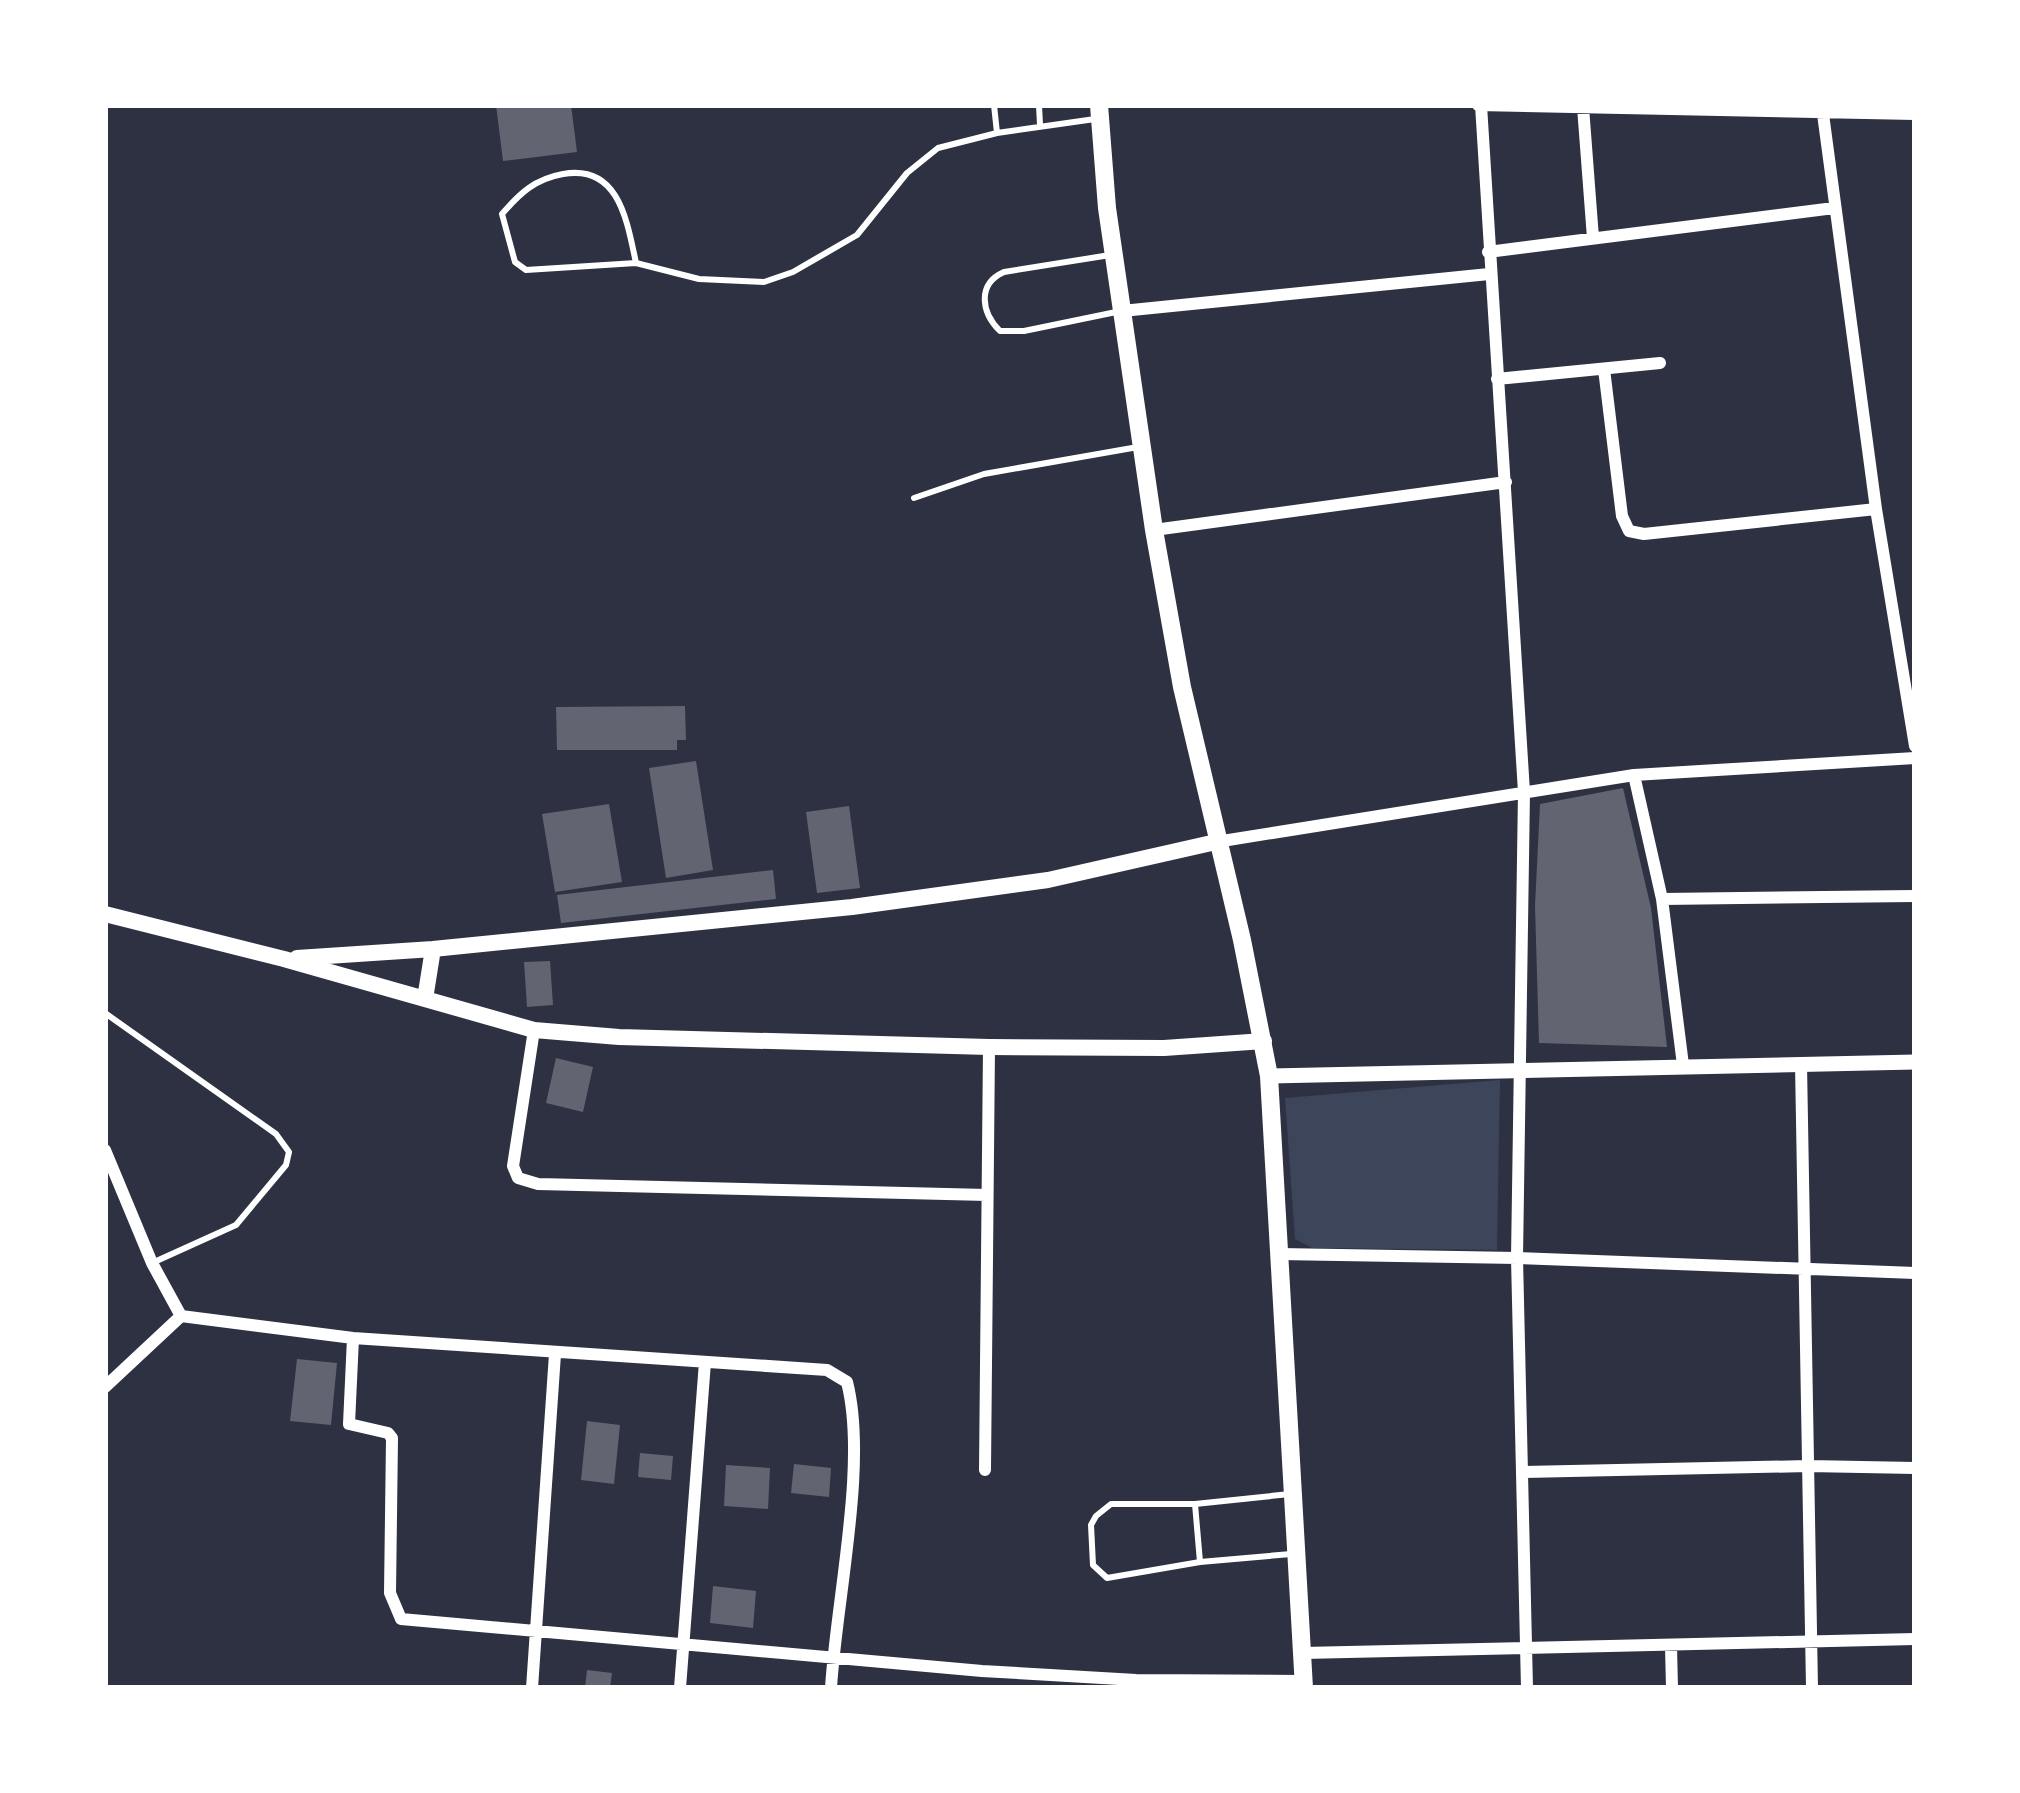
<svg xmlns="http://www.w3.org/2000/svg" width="2020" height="1793" font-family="'PT Sans',sans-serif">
<rect width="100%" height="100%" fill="#2d3142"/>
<path fill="#3c4559" d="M 1500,1080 L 1497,1250 L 1312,1248 L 1295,1239 L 1285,1098 Z"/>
<path fill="#626471" d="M 496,105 L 571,105 L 577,152 L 503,161 Z
M 685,706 L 686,740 L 677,740 L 677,750 L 557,750 L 556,707 Z
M 696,761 L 713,870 L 666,878 L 649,768 Z
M 1623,788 L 1651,908 L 1667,1047 L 1539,1043 L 1535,906 L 1540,804 Z
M 609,804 L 622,882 L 555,892 L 542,814 Z
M 849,806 L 860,888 L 817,893 L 806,812 Z
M 773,870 L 776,899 L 561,923 L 557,895 Z
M 550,961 L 553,1005 L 527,1007 L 524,962 Z
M 556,1058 L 593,1067 L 583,1112 L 546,1103 Z
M 297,1359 L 337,1363 L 331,1425 L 290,1421 Z
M 587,1421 L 620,1425 L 614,1484 L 581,1480 Z
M 640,1453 L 673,1456 L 671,1480 L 638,1477 Z
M 794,1464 L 831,1468 L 829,1497 L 791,1493 Z
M 726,1465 L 770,1468 L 768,1509 L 724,1506 Z
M 713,1586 L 756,1591 L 753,1628 L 710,1623 Z
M 587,1670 L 612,1673 L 610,1688 L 585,1688 Z"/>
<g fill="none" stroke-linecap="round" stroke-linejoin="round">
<path stroke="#fff" stroke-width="6" d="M 994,105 L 997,133
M 1039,105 L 1040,125
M 1110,255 L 1004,272 C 977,284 981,312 1000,331 L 1024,331 L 1121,311
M 636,263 C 627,221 619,164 563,174 C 535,179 520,193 502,214 L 515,262 L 526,270 L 636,263 L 699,279 L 764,282 L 793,272 L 857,235 L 907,173 L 938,148 L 997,133 L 1095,119
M 914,498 L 984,474 L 1138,447
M 105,1013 L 276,1134 L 289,1152 L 286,1165 L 236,1225 L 152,1263
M 1290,1494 L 1195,1504 L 1111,1504 L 1096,1516 L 1091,1525 L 1093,1565 L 1107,1578 L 1200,1562 L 1291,1554
M 1195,1504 L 1200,1562"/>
<path stroke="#fff" stroke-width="12" d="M 1478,105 L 1915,114
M 1481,105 L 1524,792 L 1517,1258 L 1527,1688
M 1583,107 L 1593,238
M 1823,114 L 1876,509 L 1915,746
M 1488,252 L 1834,208
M 1122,311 L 1489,274
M 1604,369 L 1622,516 L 1629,531 L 1644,534 L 1876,509
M 1497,379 L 1660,363
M 1154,530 L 1506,482
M 1634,775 L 1662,899 L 1683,1065
M 1216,842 L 1634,775 L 1915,758
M 1662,899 L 1915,896
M 534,1030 L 513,1166 L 518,1178 L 538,1184 L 987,1195
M 1801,1064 L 1812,1688
M 105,1150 L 152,1263 L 181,1316 L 353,1338 L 827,1370 L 847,1382 C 868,1464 836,1601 831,1688
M 1279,1254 L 1517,1258 L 1915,1273
M 353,1338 L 349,1424 L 388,1433 L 392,1438 L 390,1593 L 401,1619 L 982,1671 L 1136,1680 L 1304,1681
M 105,1387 L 181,1316
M 985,1470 L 989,1047
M 1522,1472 L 1808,1466 L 1915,1468
M 1671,1646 L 1672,1688
M 1303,1653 L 1915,1639
M 532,1688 L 555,1354
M 680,1688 L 705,1362"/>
<path stroke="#fff" stroke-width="15" d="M 1269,1076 L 1915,1062"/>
<path stroke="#fff" stroke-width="16" d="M 105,914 L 284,959 L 534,1030 L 619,1037 L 989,1047 L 1164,1048 L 1264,1041
M 297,958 L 433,949 L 852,907 L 1048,880 L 1216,842
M 425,999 L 433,949"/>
<path stroke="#fff" stroke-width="18" d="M 1099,105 L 1107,208 L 1154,530 L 1182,687 L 1242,940 L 1269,1076 L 1304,1688"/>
</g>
<rect width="2020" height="1793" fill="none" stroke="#ffffff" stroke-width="216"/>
</svg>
